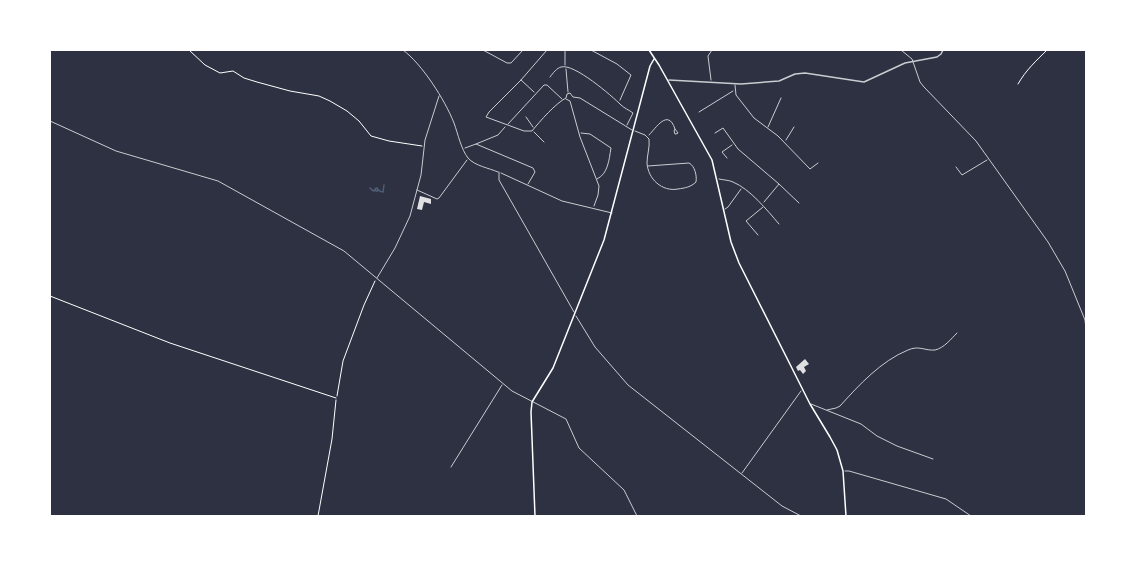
<svg xmlns="http://www.w3.org/2000/svg" width="1136" height="566" font-family="'Playfair Display',serif">
<rect width="100%" height="100%" fill="#2d3142"/>
<g fill="none" stroke-linecap="round" stroke-linejoin="round">
<path stroke="#4f5d75" stroke-width="1.5" d="M 370,188 L 372,190 L 374,191 C 375,189 375,188 377,188 L 378,189 L 378,191 L 376,191 L 375,190 L 377,188 C 379,190 379,192 383,192 L 384,185"/>
</g>
<path fill="#e0e0e3" d="M 420,196 L 431,199 L 431,204 L 424,202 L 422,210 L 417,209 Z
M 805,359 L 809,364 L 804,367 L 806,371 L 803,374 L 800,370 L 798,371 L 796,367 Z"/>
<g fill="none" stroke-linecap="round" stroke-linejoin="round">
<path stroke="#fff" stroke-width="1" d="M 189,50 L 205,65 L 220,73 L 233,71 L 244,78 L 257,82 L 290,91 L 319,96 L 330,101 L 347,111 L 359,121 L 371,136 L 389,141 L 422,146
M 1018,84 C 1026,70 1036,61 1047,50
M 50,296 L 170,343 L 336,398
M 337,396 L 343,361 L 364,305 L 375,281
M 318,516 L 332,439 L 336,400"/>
<path stroke="#caccd0" stroke-width="1" d="M 403,50 C 422,64 445,100 454,123 C 458,134 461,149 468,158 C 475,166 489,168 498,172
M 483,50 L 507,63 L 511,63 L 523,50
M 547,50 L 521,80 L 489,112 L 486,117 L 524,131 L 532,131 C 540,121 556,103 566,98 L 567,94 L 570,93 L 573,97 L 580,98 L 632,130
M 565,50 L 565,65
M 591,50 L 617,64 L 631,75 L 620,100
M 901,50 L 912,59 L 920,82 L 924,87 L 976,141 L 1048,242 L 1065,271 L 1085,320 L 1086,329
M 566,69 L 568,92
M 550,77 C 553,73 557,68 561,67 C 574,63 612,96 621,105 C 624,108 629,110 633,113 L 627,125
M 521,80 L 534,92
M 711,80 L 708,56 L 712,50
M 735,85 L 736,95 L 754,118 L 778,136 L 810,169 L 818,163
M 566,99 L 570,101 L 580,137 L 599,186 L 598,195 L 594,206
M 699,112 L 733,91
M 526,117 L 533,127
M 50,121 L 116,151 L 218,181 L 344,251 L 512,391 L 566,419 L 579,448 L 624,490 L 637,516
M 508,124 L 544,85 L 547,85 L 562,99
M 768,127 L 781,98
M 635,131 L 645,135 L 649,139 C 650,147 647,155 647,163 C 648,179 662,192 678,189 C 685,188 691,187 696,182 C 697,176 695,166 689,163 L 648,166
M 534,132 L 544,142
M 581,133 L 590,134 L 611,148 C 609,160 608,174 597,179
M 715,133 L 723,128 L 738,149 L 779,184
M 649,135 C 656,128 668,108 675,129 L 674,131 L 675,134 L 676,134 L 678,133 L 675,129
M 786,140 L 794,127
M 476,144 L 498,135 L 505,127
M 465,148 L 476,144 L 533,168 L 535,172 L 528,184
M 727,158 L 722,152 L 732,145
M 956,167 L 962,175 L 987,160
M 499,172 L 499,180 L 574,312
M 501,173 L 562,201 L 612,213
M 719,179 C 723,180 729,180 733,182 C 750,189 767,210 779,224
M 417,190 L 437,199 L 439,198 L 467,160
M 764,202 L 779,184 L 799,203
M 725,209 L 728,207 L 741,189
M 758,235 L 746,221 L 763,207
M 377,278 L 395,248 L 410,216 L 421,175 L 425,140 L 439,96
M 576,316 L 595,347 L 628,385 L 782,506 L 801,516
M 811,404 L 861,424 L 877,436 L 897,446 L 933,459
M 827,410 L 836,408 L 840,406 C 859,385 881,361 908,350 C 919,345 925,351 935,350 C 944,348 951,339 957,333
M 451,467 L 502,385
M 845,471 L 849,471 L 946,499 L 971,516
M 742,473 L 801,391"/>
<path stroke="#caccd0" stroke-width="1.5" d="M 669,80 L 741,84 L 779,81 L 795,74 L 805,73 L 864,82 L 905,63 L 937,57 L 941,54 L 943,50"/>
<path stroke="#fff" stroke-width="1.5" d="M 649,50 L 659,65 L 712,160 L 731,242 L 739,263 L 810,404 L 830,437 L 837,450 L 843,471 L 846,516
M 535,516 L 531,412 L 532,402 L 553,368 L 604,240 L 650,66 L 654,59"/>
</g>
<rect width="1136" height="566" fill="none" stroke="#ffffff" stroke-width="102"/>
</svg>
